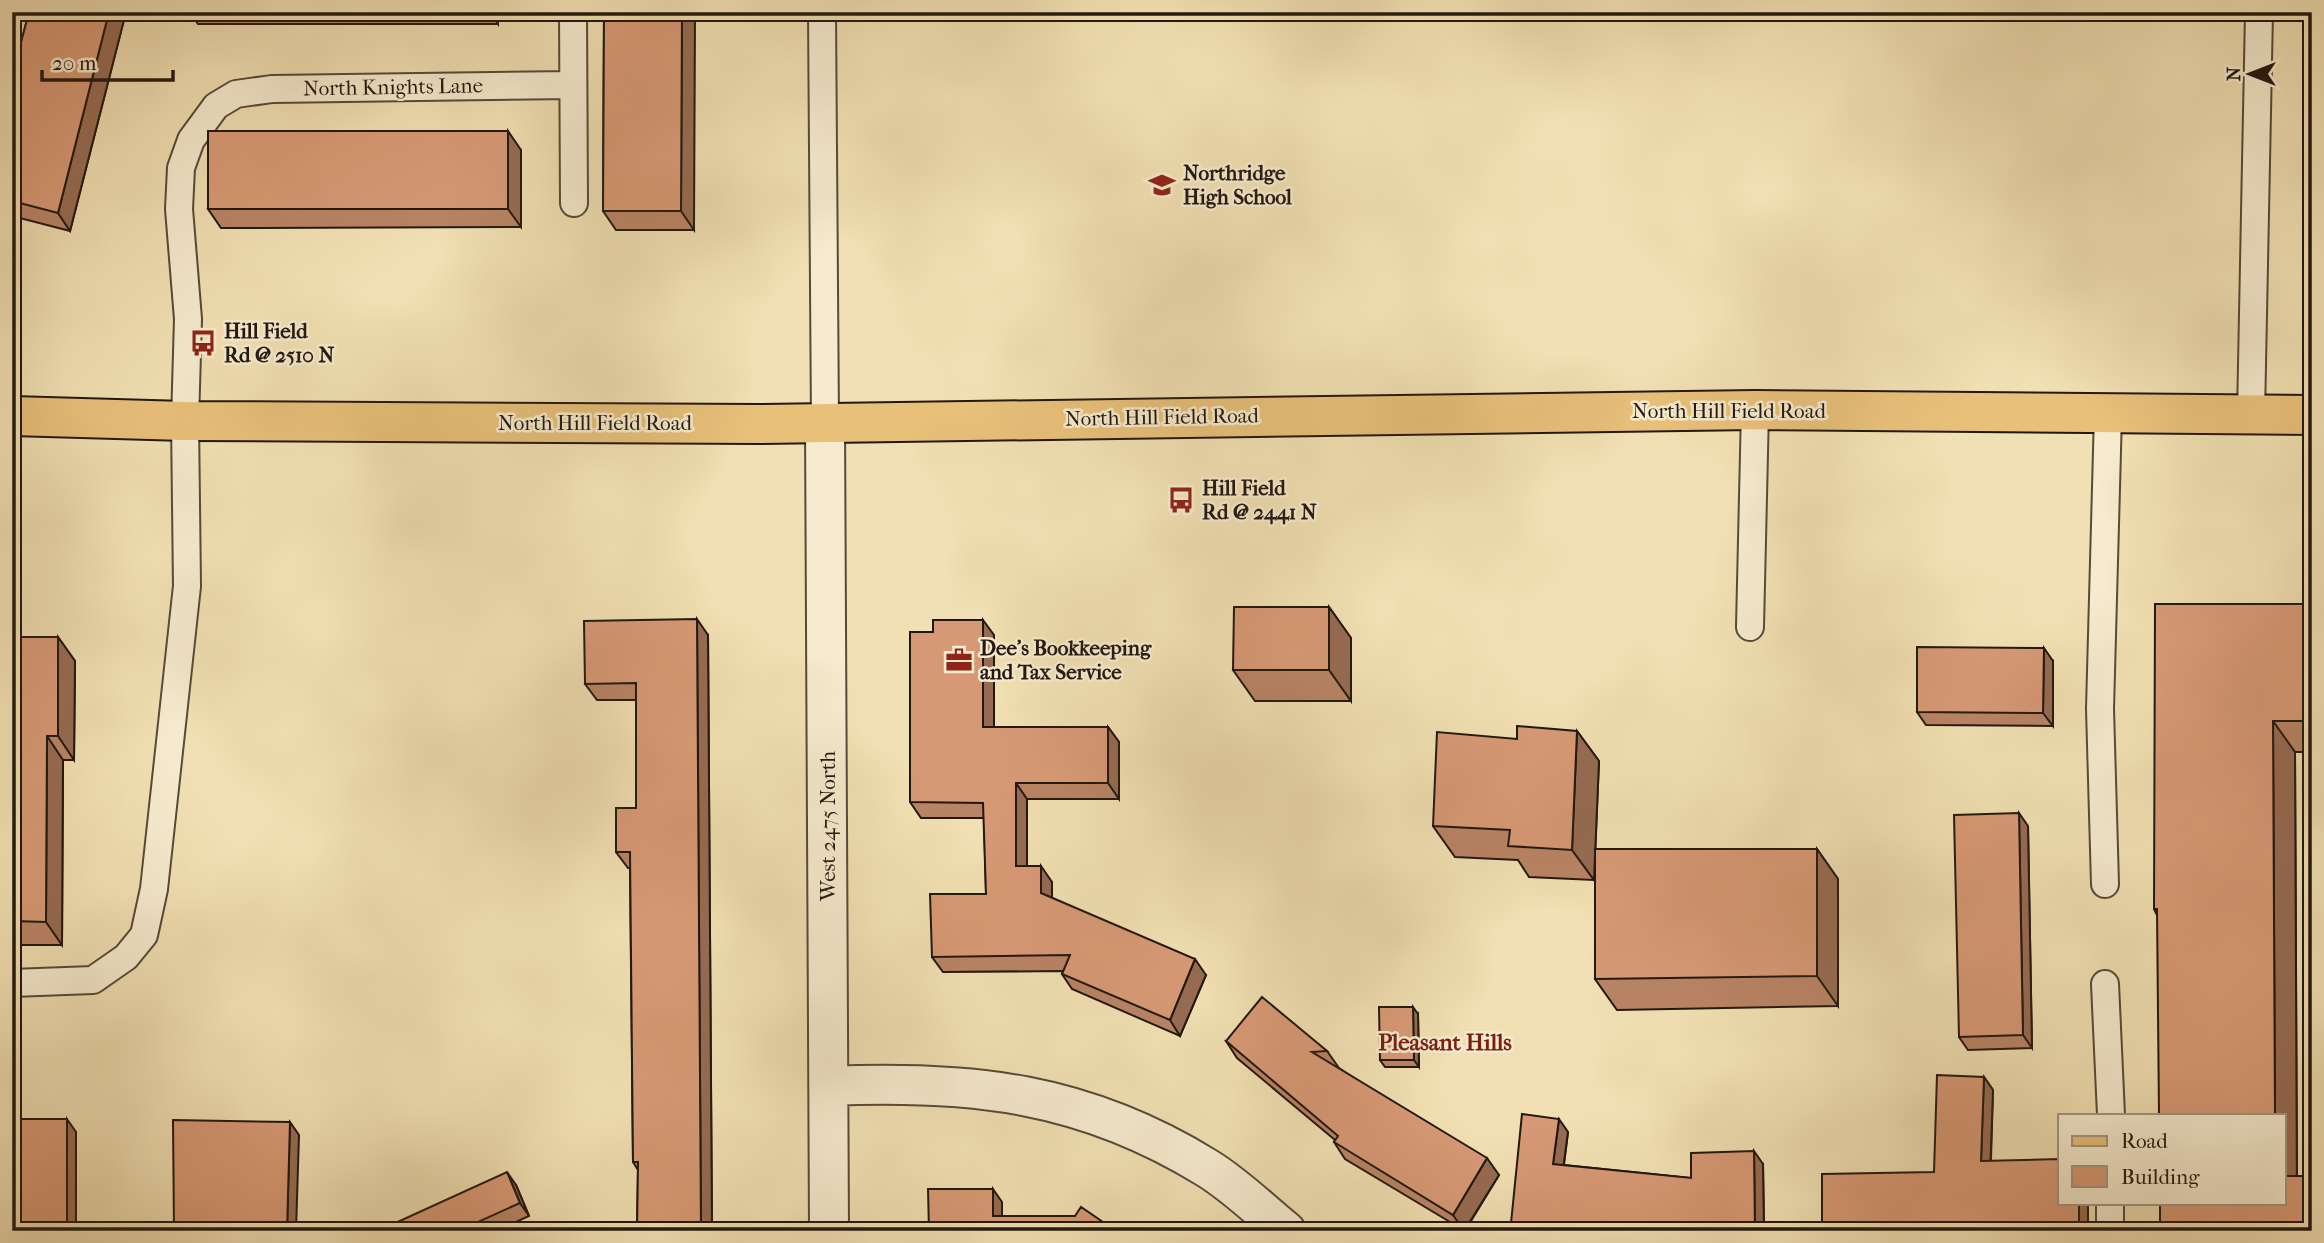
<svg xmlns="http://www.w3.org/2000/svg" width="2324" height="1243" font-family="'IM FELL French Canon',serif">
<rect width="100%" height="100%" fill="#f1e0b3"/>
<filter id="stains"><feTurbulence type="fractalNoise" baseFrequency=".00286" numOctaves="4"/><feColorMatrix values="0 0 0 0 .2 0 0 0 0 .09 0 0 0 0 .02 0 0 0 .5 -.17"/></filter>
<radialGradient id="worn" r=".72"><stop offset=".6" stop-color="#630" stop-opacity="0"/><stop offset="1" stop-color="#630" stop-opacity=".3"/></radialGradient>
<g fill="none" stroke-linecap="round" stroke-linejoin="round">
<g stroke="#564a39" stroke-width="30">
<path id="lane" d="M 573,12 L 574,203
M 822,12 L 825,422
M 2251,415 L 2259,12
M 1750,627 L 1755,410
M 2105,884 L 2100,709 L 2108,414
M 12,983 L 93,980 L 126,957 L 144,935 L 154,889 L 187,586 L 185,421 L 188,319 L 179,209 L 181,168 L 191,140 L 216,106 L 236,94 L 272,89 L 573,85
M 2105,984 L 2111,1115
M 2110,1231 L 2110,1203"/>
</g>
<g stroke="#564a39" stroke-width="42">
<path id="street" d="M 825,422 L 829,1231
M 829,1086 C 971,1080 1084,1092 1207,1168 C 1235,1185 1260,1210 1286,1231"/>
</g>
<g stroke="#221810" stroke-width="42">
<path id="primary" d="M 12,416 L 185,421 L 760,424 L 1755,410 L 2312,415"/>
</g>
<use href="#lane" stroke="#f6ebce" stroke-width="26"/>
<use href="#street" stroke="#f6ebce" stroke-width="38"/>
<use href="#primary" stroke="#e8c07a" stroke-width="38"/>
</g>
<path fill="#b98465" stroke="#221810" stroke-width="2" d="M 29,12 L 126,12 L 70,231 L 12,216 L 12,77 Z
M 190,12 L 498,12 L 498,24 L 198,24 Z
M 604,12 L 694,230 L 616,230 L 603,211 Z
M 521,150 L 521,227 L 221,228 L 208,209 Z
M 2312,604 L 2312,752 L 2295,752 L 2297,1176 L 2312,1231 L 2154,909 Z
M 1329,607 L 1351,638 L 1351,701 L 1255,701 L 1233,670 Z
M 708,635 L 712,1231 L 637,1231 L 638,1170 L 633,1162 L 630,868 L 628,868 L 616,852 L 636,808 L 636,700 L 597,700 L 585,684 Z
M 994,635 L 994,727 L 1108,727 L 1119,742 L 1119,799 L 1027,799 L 1027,866 L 1052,882 L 1052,898 L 1206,975 L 1180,1036 L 1072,989 L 1062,974 L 1063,971 L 943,972 L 932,957 L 986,894 L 984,818 L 921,818 L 910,802 Z
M 12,637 L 58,637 L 75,661 L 74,760 L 63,760 L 62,945 L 12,945 Z
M 2053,661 L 2053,726 L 1926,725 L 1917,712 Z
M 1577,731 L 1599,761 L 1594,880 L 1529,877 L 1518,860 L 1455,857 L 1433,826 L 1517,739 Z
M 2028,826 L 2032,1048 L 1968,1050 L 1959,1037 Z
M 1817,849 L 1838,879 L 1838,1006 L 1617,1010 L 1595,979 Z
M 1418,1014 L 1419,1067 L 1385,1067 L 1380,1060 Z
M 1226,1041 L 1327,1051 L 1339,1068 L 1499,1175 L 1465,1231 L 1345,1159 L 1334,1142 L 1335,1140 L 1237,1058 Z
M 1984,1077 L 1993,1090 L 1991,1160 L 2088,1231 L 1822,1231 L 1934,1172 Z
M 12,1119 L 76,1132 L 76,1231 L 12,1231 Z
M 1568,1132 L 1564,1165 L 1691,1178 L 1763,1164 L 1764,1231 L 1517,1231 L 1511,1223 Z
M 516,1185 L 529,1216 L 496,1231 L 380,1231 Z"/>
<path fill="#966b52" stroke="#221810" stroke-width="2" d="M 109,12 L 126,12 L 70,231 L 58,213 Z
M 490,12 L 498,12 L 498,24 Z
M 682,12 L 695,12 L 694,230 L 681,211 Z
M 508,131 L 521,150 L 521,227 L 508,209 Z
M 1329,607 L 1351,638 L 1351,701 L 1329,670 Z
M 697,619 L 708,635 L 712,1231 L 701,1231 Z
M 983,620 L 994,635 L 994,742 L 983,727 Z
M 58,637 L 75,661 L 74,760 L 58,736 Z
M 2044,648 L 2053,661 L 2053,726 L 2043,713 Z
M 2273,721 L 2295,752 L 2297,1207 L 2284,1188 L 2284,1115 L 2275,1115 Z
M 1108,727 L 1119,742 L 1119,799 L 1108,783 Z
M 1577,731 L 1599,761 L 1594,880 L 1572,850 Z
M 47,736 L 63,760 L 62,945 L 46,922 Z
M 1016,783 L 1027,799 L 1027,882 L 1016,866 Z
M 2019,813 L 2028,826 L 2032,1048 L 2023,1035 Z
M 1817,849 L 1838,879 L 1838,1006 L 1817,976 Z
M 1041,866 L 1052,882 L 1052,908 L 1041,893 Z
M 1195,959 L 1206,975 L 1180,1036 L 1170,1020 Z
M 1413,1007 L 1418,1014 L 1419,1067 L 1414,1060 Z
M 1984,1077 L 1993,1090 L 1990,1174 L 1981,1161 Z
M 67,1119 L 76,1132 L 76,1231 L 72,1231 L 67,1224 Z
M 1559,1119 L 1568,1132 L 1562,1177 L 1553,1164 Z
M 290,1122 L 299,1135 L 296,1231 L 287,1231 Z
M 1754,1151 L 1763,1164 L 1764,1231 L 1755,1231 Z
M 1487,1158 L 1499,1175 L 1464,1231 L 1453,1215 Z
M 507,1172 L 516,1185 L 529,1216 L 520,1203 Z
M 993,1189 L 1002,1202 L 1002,1229 L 993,1216 Z
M 2079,1203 L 2088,1203 L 2088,1231 L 2081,1231 L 2079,1229 Z"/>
<path fill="#d79975" stroke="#221810" stroke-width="2" d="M 29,12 L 109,12 L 58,213 L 12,201 L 12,77 Z
M 604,12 L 682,12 L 681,211 L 603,211 Z
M 208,131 L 508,131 L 508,209 L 208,209 Z
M 2155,604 L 2312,604 L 2312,721 L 2273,721 L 2275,1115 L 2159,1115 L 2157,909 L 2154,909 Z
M 1234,607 L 1329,607 L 1329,670 L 1233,670 Z
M 697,619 L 701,1231 L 637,1231 L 638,1162 L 633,1162 L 630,852 L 616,852 L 616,808 L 636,808 L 636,683 L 585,684 L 584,621 Z
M 933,620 L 983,620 L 983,727 L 1108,727 L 1108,783 L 1016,783 L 1016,866 L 1041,866 L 1041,893 L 1195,959 L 1170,1020 L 1062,974 L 1070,955 L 932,957 L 930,894 L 986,894 L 983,803 L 910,802 L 910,632 L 933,632 Z
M 12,637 L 58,637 L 58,736 L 47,736 L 46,922 L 12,921 Z
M 1917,647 L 2044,648 L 2043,713 L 1917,712 Z
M 1517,726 L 1577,731 L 1572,850 L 1508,846 L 1510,830 L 1433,826 L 1437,732 L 1517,739 Z
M 2019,813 L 2023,1035 L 1959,1037 L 1954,815 Z
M 1595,849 L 1817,849 L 1817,976 L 1595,979 Z
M 1262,997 L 1327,1051 L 1312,1052 L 1487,1158 L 1453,1215 L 1334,1142 L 1338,1136 L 1226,1041 Z
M 1379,1007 L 1413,1007 L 1414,1060 L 1380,1060 Z
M 1937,1075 L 1984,1077 L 1981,1161 L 2060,1159 L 2060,1203 L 2079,1203 L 2079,1229 L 1976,1231 L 1822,1231 L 1822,1174 L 1934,1172 Z
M 1522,1114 L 1559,1119 L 1553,1164 L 1691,1178 L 1691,1153 L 1754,1151 L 1755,1231 L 1588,1231 L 1511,1223 Z
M 12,1119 L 67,1119 L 67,1224 L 12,1225 Z
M 173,1120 L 290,1122 L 287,1231 L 174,1231 Z
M 507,1172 L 520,1203 L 458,1231 L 380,1231 L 380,1230 Z
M 2284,1176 L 2312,1176 L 2312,1231 L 2160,1231 L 2160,1203 L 2284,1203 Z
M 928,1189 L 993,1189 L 993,1216 L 1075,1216 L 1081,1207 L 1116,1231 L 929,1231 Z"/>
<defs>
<g id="school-bare" transform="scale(2.1)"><path d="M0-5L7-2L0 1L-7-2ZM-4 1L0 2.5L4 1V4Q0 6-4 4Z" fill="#8f2418" stroke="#f6ebce" stroke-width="2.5" paint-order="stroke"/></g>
<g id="bus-bare" transform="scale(2.1)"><path d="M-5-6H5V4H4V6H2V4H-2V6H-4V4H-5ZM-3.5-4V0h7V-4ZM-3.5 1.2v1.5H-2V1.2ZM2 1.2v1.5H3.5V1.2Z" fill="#8f2418" stroke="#f6ebce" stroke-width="2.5" paint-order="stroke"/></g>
<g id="office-bare" transform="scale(2.1)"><path d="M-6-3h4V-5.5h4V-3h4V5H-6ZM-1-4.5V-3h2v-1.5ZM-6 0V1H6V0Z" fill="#8f2418" stroke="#f6ebce" stroke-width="2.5" paint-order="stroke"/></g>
</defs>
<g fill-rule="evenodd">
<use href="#school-bare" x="1162" y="185"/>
<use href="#bus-bare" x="203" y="343"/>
<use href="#bus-bare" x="1181" y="500"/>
<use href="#office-bare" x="959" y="660"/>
</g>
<g text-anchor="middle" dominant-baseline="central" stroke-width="5" stroke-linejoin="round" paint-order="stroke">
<g font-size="21" fill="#221810" stroke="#f6ebce">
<text transform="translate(393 87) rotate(-1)">North Knights Lane</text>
<text x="1729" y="411">North Hill Field Road</text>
<text transform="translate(1162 417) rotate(-1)">North Hill Field Road</text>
<text x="595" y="423">North Hill Field Road</text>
<text transform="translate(828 826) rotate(-90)">West 2475 North</text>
</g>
<g font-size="21" font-weight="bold" fill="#221810" stroke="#f6ebce" text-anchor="start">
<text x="1183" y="173">Northridge<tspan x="1183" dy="24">High School</tspan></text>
<text x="224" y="331">Hill Field<tspan x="224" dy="24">Rd @ 2510 N</tspan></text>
<text x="1202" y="488">Hill Field<tspan x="1202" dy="24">Rd @ 2441 N</tspan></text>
<text x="980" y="648">Dee's Bookkeeping<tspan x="980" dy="24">and Tax Service</tspan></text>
</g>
<g font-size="23" font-weight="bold" fill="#7a1f14" stroke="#f6ebce">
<text x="1445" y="1042">Pleasant Hills</text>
</g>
</g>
<rect width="2324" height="1243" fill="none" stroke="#f1e0b3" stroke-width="42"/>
<rect x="14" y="14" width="2296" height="1215" fill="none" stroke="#221810" stroke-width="3.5"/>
<rect x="21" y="21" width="2282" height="1201" fill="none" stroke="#221810" stroke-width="2"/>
<rect x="2058" y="1114" width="228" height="91" fill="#f6ebce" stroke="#a19782" stroke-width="2"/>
<rect x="2072" y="1136" width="35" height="10" fill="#e8c07a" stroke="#a19782" stroke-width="2"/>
<text x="2121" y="1148" font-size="21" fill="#221810">Road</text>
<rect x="2072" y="1166" width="35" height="21" fill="#d79975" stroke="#a19782" stroke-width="2"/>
<text x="2121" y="1184" font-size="21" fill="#221810">Building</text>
<g transform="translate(2250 74) rotate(270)" stroke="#f6ebce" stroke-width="5" paint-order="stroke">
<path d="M0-5L12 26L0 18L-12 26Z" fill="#221810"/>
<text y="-10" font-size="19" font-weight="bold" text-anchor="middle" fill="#221810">N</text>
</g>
<path d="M42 70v10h131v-10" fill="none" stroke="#221810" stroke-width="3.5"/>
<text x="52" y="70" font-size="21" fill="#221810" stroke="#f6ebce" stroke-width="5" paint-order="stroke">20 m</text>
<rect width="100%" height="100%" filter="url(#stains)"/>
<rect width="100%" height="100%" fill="url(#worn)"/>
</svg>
